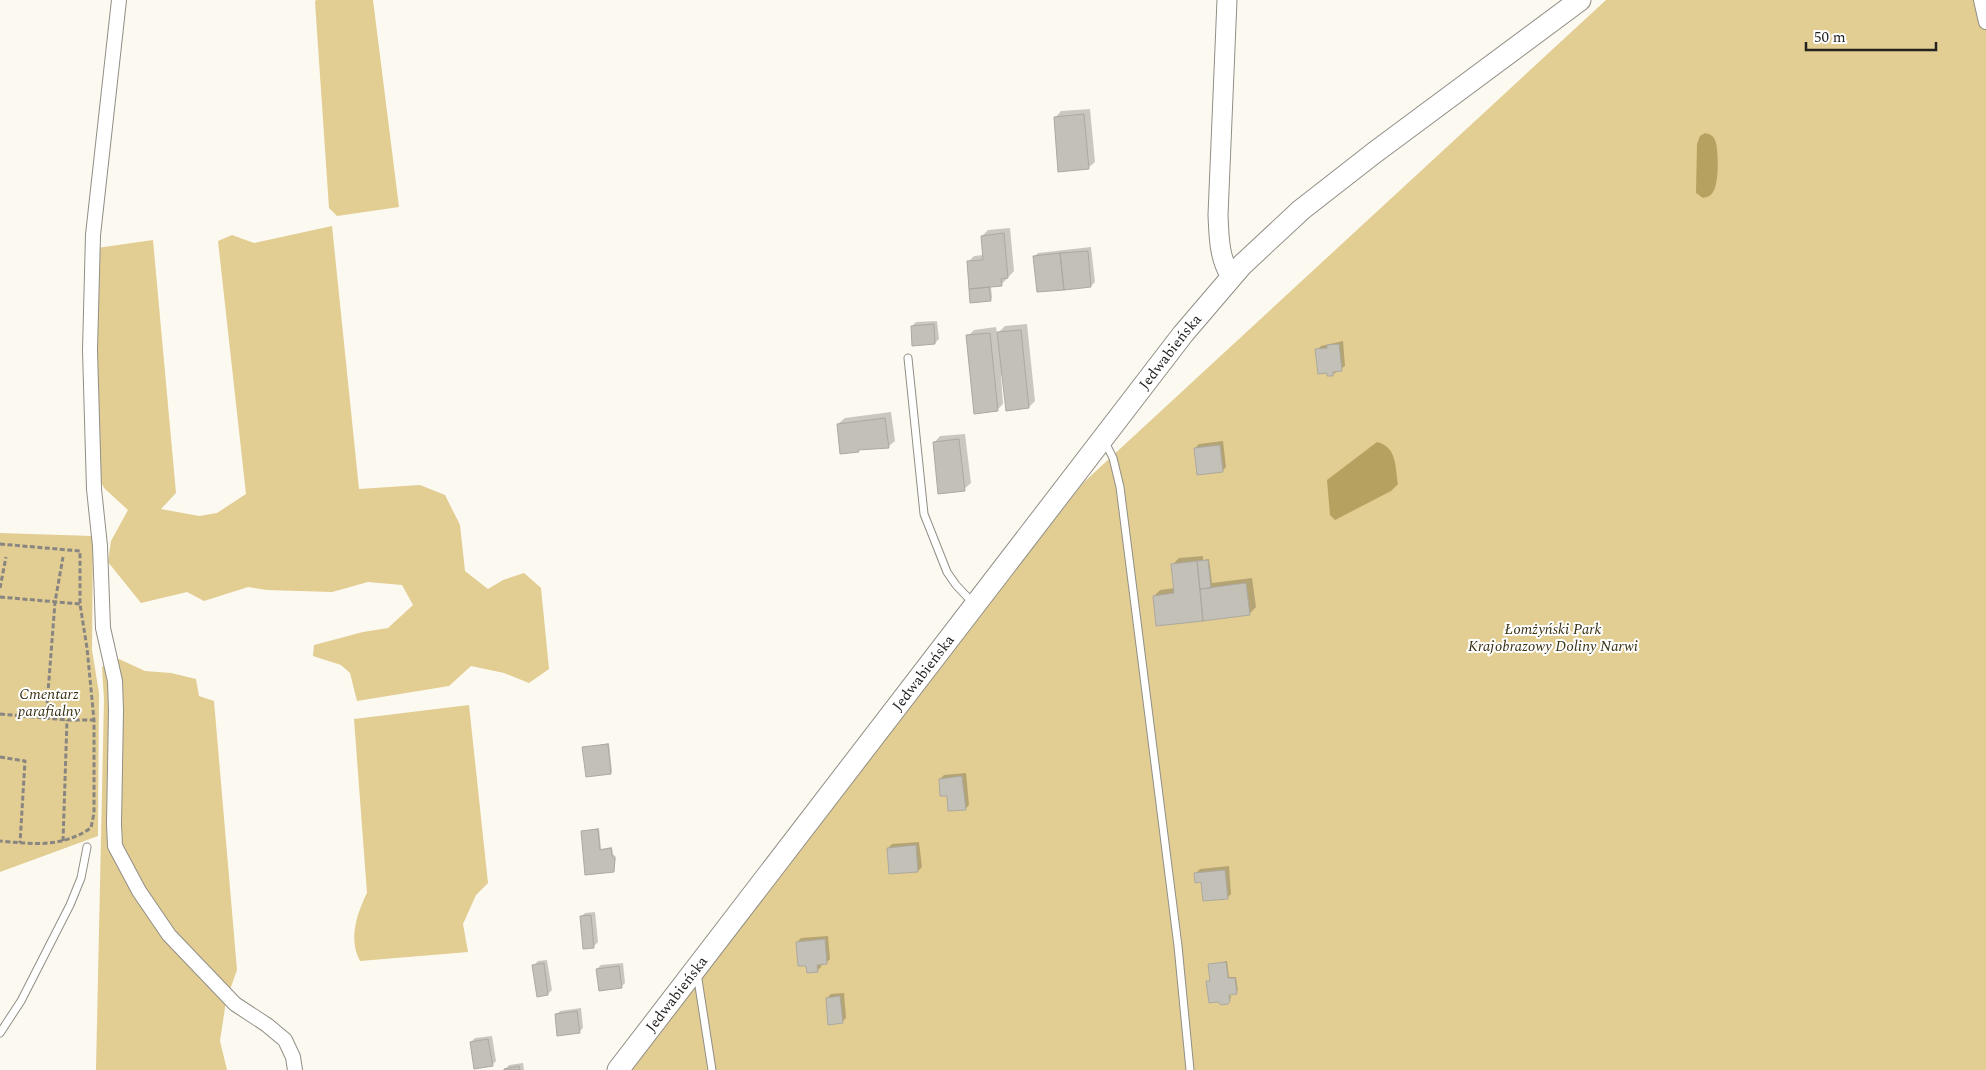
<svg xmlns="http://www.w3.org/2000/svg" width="1986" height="1070" font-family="Spectral,serif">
<rect width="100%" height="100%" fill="#fcf9f1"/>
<path fill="#e2cd92" d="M 316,0 L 373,0 L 399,207 L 337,216 L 329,208 L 315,2 Z
M 1606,0 L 1986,0 L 1986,1070 L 627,1070 L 1083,483 Z
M 332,226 L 359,489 L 420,485 L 445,495 L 460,525 L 465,571 L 488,589 L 503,580 L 524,573 L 541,588 L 549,669 L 529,683 L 504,673 L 471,666 L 449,686 L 357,701 L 350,673 L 341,665 L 313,656 L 314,645 L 363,632 L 388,628 L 413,605 L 402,585 L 368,582 L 332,592 L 267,590 L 248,587 L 204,601 L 187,592 L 141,603 L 108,562 L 111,541 L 128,510 L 104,488 L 98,476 L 97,248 L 153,240 L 176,493 L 161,509 L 199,516 L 217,513 L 246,494 L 218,241 L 232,235 L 254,243 Z
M 0,533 L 93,536 L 92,650 L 99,693 L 98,836 L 0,872 Z
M 119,659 L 145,671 L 171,673 L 196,679 L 199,696 L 214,701 L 237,970 L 226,1001 L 220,1041 L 227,1070 L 96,1070 L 104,699 L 102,667 Z
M 469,705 L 488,883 L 476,895 L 463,924 L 468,952 L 360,961 C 348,940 357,913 367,893 L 354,719 Z"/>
<path fill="#b6a160" d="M 1705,133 C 1709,134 1713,135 1715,140 C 1719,149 1719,184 1713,192 C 1711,196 1707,197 1703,198 L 1696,193 L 1697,144 L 1700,136 Z
M 1377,442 C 1397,447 1395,466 1398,484 L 1391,491 L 1335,520 L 1330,515 L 1327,480 Z"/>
<path fill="#0003" d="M 1090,109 L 1095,162 L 1088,168 L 1055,118 L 1061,111 Z
M 1010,228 L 1014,271 L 1001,285 L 991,286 L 992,298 L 990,300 L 968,262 L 974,256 L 984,255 L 982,236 L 988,230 Z
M 1091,247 L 1095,282 L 1091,286 L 1034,257 L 1038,253 Z
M 937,321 L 939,339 L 935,343 L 912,326 L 916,322 Z
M 1027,324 L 1035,401 L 1029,407 L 1003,375 L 1001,375 L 1003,404 L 997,410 L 968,336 L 974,330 L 996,327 L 997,334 L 1005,326 Z
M 1343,341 L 1345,366 L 1332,375 L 1317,350 L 1321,346 Z
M 891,412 L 895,441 L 888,447 L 860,449 L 858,450 L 838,424 L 845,418 Z
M 965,434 L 971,483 L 964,489 L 934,443 L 940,436 Z
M 1223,441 L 1226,467 L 1222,471 L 1195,448 L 1199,444 Z
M 1203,556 L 1203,560 L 1209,559 L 1212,583 L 1252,578 L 1256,607 L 1250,613 L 1157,625 L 1154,596 L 1160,590 L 1175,588 L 1172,565 L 1179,558 Z
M 609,743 L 612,771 L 611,773 L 584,748 Z
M 966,773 L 969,805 L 965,809 L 948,795 L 940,779 L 944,775 Z
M 599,828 L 601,849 L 612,847 L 613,854 L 616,857 L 613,871 L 582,832 Z
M 919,842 L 922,867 L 918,871 L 888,848 L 892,844 Z
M 1229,866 L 1231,894 L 1227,898 L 1202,881 L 1196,873 L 1200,869 Z
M 595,912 L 598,942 L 594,946 L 584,947 L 581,917 L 585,913 Z
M 828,936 L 830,959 L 826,963 L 821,963 L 821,967 L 817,971 L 807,964 L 797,942 L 801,938 Z
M 547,960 L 552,990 L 548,994 L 538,995 L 534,965 L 538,961 Z
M 1227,961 L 1229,977 L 1236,977 L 1238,991 L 1230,994 L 1231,998 L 1227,1003 L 1207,982 L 1211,980 L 1210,965 Z
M 623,963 L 625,983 L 621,987 L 597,969 L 601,965 Z
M 844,993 L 846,1018 L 842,1022 L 827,998 L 831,994 Z
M 581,1008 L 583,1028 L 579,1032 L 556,1015 L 560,1011 Z
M 492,1036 L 496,1061 L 492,1065 L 471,1042 L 475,1038 Z
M 523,1063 L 524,1070 L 505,1070 L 509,1065 Z"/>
<path fill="#c3c0b8" stroke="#aca9a1" d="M 1084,114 L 1089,169 L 1058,172 L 1054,117 Z
M 1004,233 L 1008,278 L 1001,279 L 1002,286 L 969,289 L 967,261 L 983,260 L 981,236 Z
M 1088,251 L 1091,287 L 1064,290 L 1060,253 Z
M 1060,253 L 1064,290 L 1037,292 L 1033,256 Z
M 989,287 L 991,301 L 970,303 L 969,289 Z
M 934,324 L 935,344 L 912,346 L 911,326 Z
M 1021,330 L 1029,408 L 1006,411 L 997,332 Z
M 990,333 L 998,411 L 974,414 L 966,335 Z
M 1339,344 L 1342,371 L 1333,372 L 1333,376 L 1327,376 L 1327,373 L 1318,374 L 1315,349 L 1327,348 L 1327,345 Z
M 885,418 L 889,448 L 858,450 L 859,452 L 840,454 L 837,424 Z
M 959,439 L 965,491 L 938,494 L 933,442 Z
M 1220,445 L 1223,472 L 1197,475 L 1194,448 Z
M 1208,560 L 1211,588 L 1200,589 L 1197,561 Z
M 1197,561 L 1203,621 L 1156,626 L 1153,596 L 1174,593 L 1171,564 Z
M 1246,583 L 1250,615 L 1203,621 L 1200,589 Z
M 608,744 L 611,774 L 586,777 L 582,747 Z
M 962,776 L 966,810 L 948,811 L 947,796 L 940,796 L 939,779 Z
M 598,829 L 600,850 L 611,848 L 612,856 L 615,859 L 614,872 L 585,875 L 581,831 Z
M 916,845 L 918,872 L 889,874 L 887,848 Z
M 1225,870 L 1228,899 L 1203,901 L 1201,882 L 1195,883 L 1194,873 Z
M 591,915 L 594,948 L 583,949 L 580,916 Z
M 825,939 L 827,964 L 817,965 L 818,972 L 807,973 L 806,966 L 798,966 L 796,942 Z
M 1226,962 L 1228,978 L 1235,978 L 1237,994 L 1229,995 L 1230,1001 L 1228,1004 L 1221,1005 L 1218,1002 L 1209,1003 L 1206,981 L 1210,981 L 1208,964 Z
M 544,963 L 548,995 L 537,997 L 532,965 Z
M 619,966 L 622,988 L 599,991 L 596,969 Z
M 840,996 L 843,1023 L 828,1025 L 826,998 Z
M 577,1011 L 580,1033 L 557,1036 L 555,1014 Z
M 488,1039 L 493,1066 L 474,1069 L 470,1042 Z
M 519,1066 L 520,1070 L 504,1070 L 504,1069 Z"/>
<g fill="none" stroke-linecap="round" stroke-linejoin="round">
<g stroke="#918e86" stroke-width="9">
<path id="lane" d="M 908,358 L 924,514 L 947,572 L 956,585 L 973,603
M 1104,440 L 1113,458 L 1120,487 L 1178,946 L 1190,1070
M 697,973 L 712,1070
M 0,1033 L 21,1001 L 70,905 L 81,878 L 87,847"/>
</g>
<g stroke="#918e86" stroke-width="16">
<path id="street" d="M 119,0 L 93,235 L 90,350 L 94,489 L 100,546 L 103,628 L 115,681 L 116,710 L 114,824 L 115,846 L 139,891 L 169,935 L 235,1004 L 267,1025 L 285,1040 L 293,1057 L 295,1070
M 1981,0 L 1986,22"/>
</g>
<g stroke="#918e86" stroke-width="21">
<path id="secondary" d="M 1227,0 L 1218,215 C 1219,237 1219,258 1231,277"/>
</g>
<g stroke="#918e86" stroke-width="23">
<g id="primary">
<path id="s1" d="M 618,1070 L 1183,334 L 1242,265 L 1301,210 L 1374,153 L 1580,0"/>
</g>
</g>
<path stroke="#898681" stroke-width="3" stroke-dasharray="5 2.5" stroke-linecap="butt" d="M 0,544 L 80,551 L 80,604 L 87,648 L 94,720 L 94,813 L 91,828 C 61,848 34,844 0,841
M 0,588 L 6,557
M 0,597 L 80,604
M 0,714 L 67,720 L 94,720
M 46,718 L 55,602 L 63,557
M 0,757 L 25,761 L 20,843
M 63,841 L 67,720"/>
<use href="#lane" stroke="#fff" stroke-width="7"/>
<use href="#street" stroke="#fff" stroke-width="14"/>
<use href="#secondary" stroke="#fff" stroke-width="19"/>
<use href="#primary" stroke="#fff" stroke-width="21"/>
</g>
<g text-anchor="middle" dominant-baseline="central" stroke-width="4" stroke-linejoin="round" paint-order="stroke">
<g font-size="15" fill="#252320" stroke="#fff">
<text stroke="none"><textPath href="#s1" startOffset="906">Jedwabieńska</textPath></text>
<text stroke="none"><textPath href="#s1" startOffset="501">Jedwabieńska</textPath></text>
<text stroke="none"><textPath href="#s1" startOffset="96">Jedwabieńska</textPath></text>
</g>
<g font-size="15" font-style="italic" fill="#393012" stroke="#fff">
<text x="1553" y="629">Łomżyński Park<tspan x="1553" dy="17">Krajobrazowy Doliny Narwi</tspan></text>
<text x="49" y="694">Cmentarz<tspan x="49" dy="17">parafialny</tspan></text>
</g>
</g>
<path d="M1806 42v8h130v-8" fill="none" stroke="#252320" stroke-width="2.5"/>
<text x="1814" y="42" font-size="15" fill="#252320" stroke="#ffffff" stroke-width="4" paint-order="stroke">50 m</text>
</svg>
